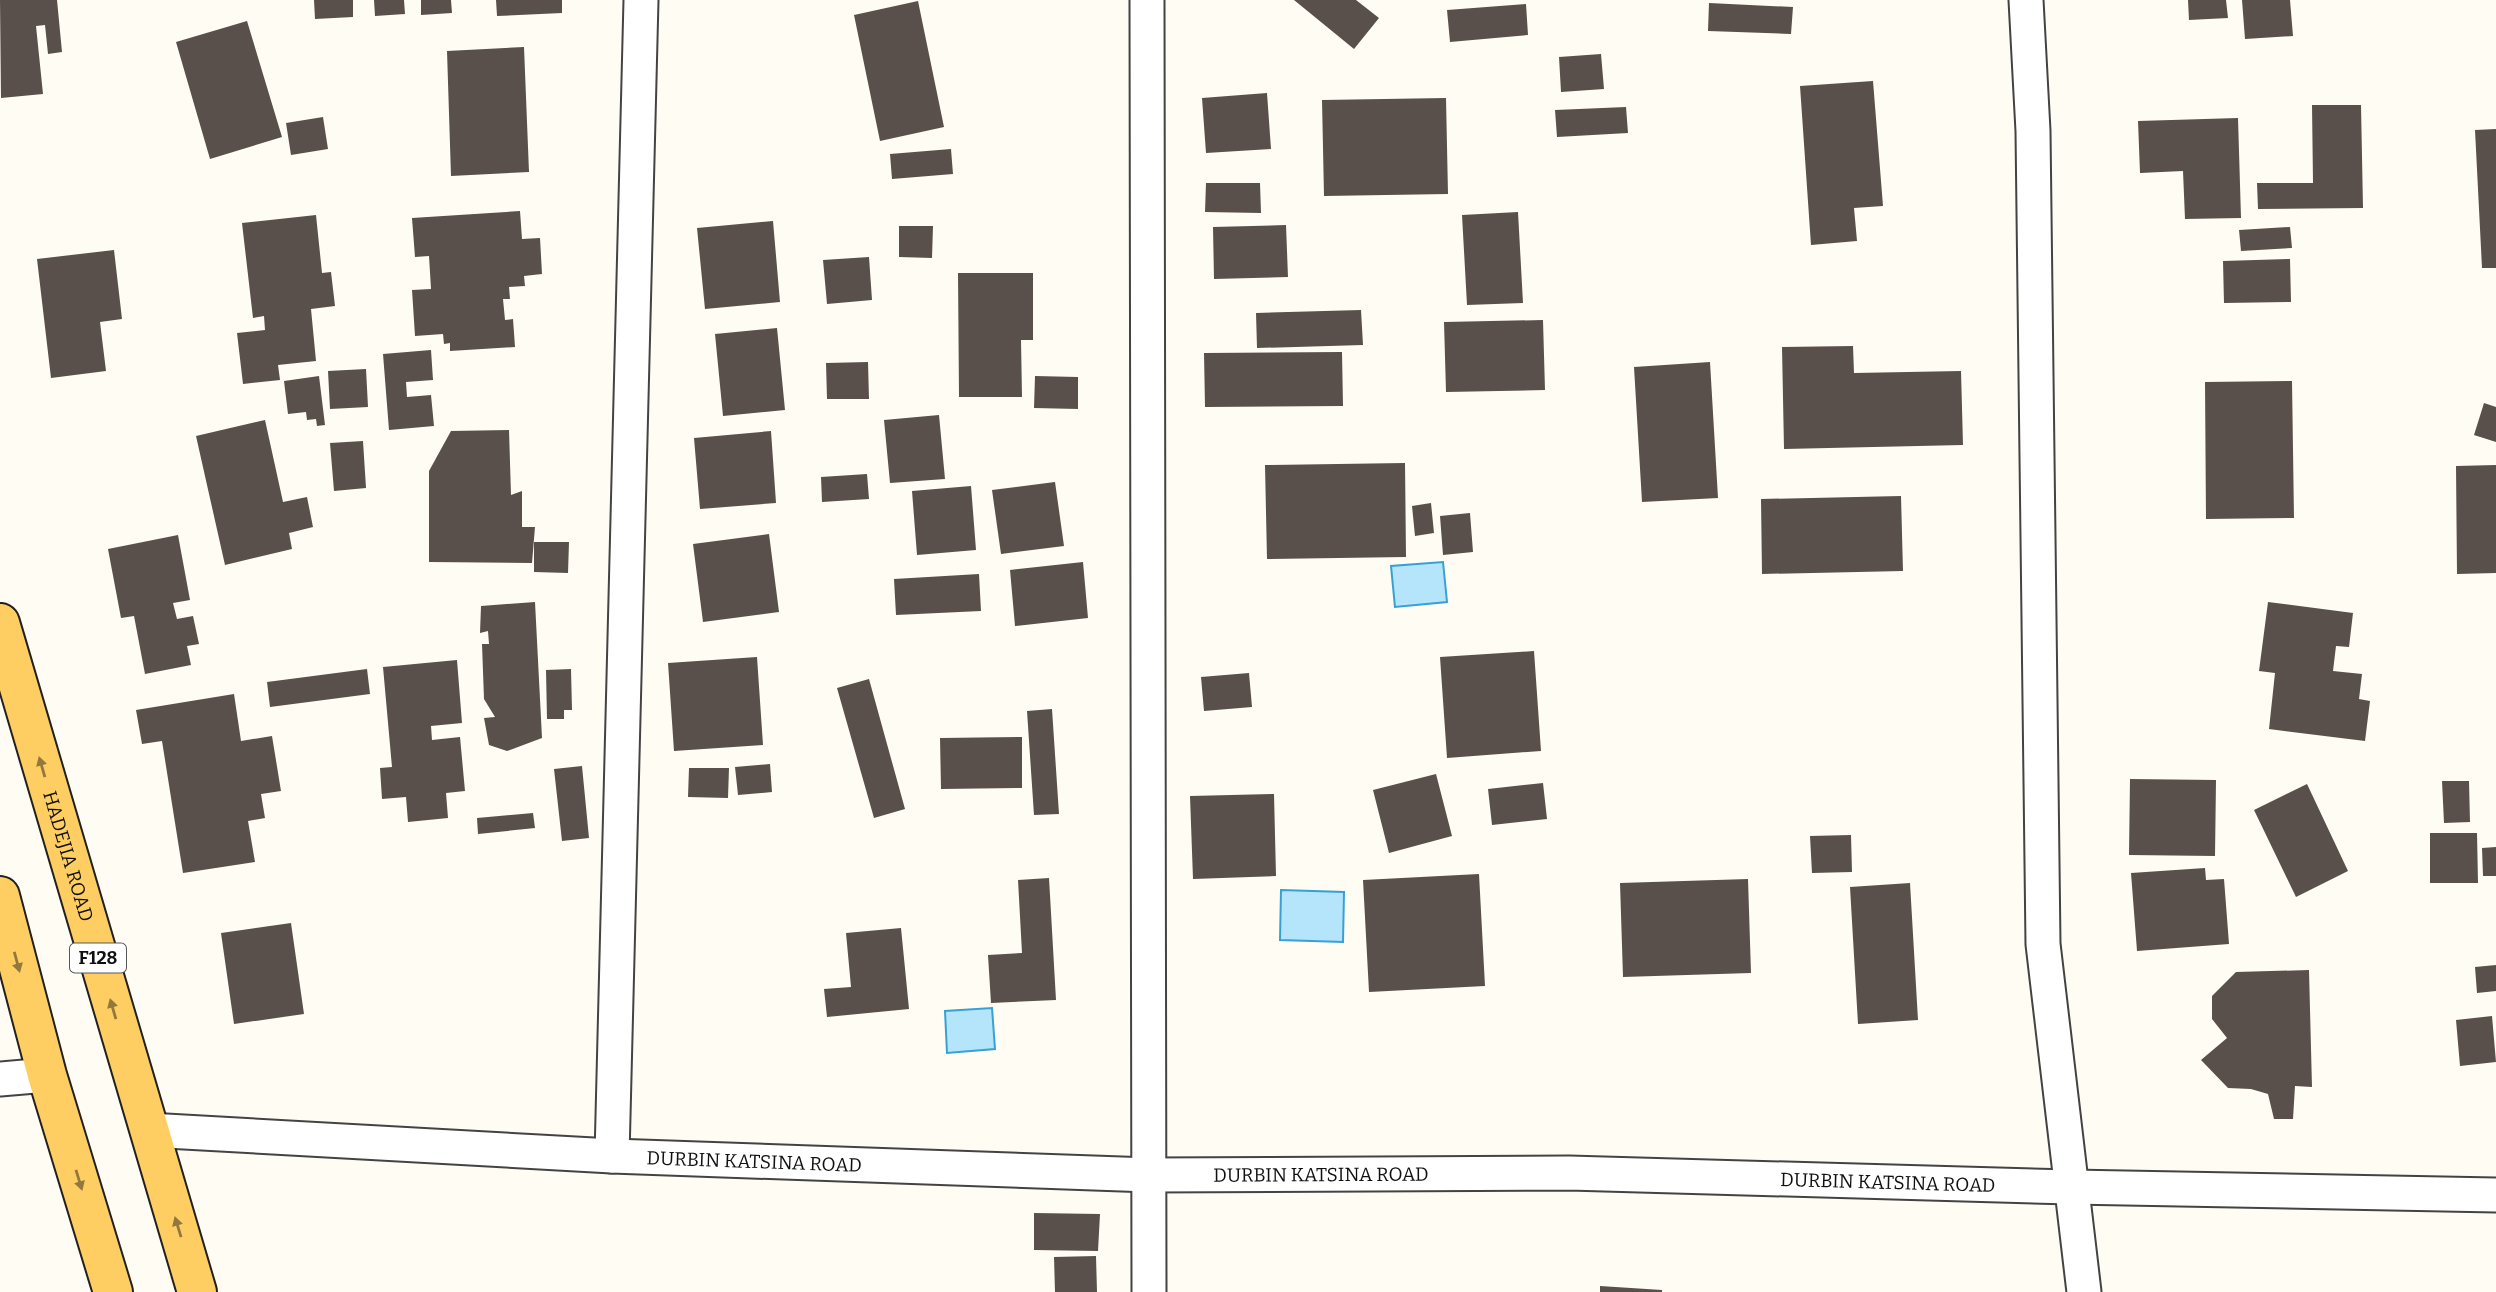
<svg xmlns="http://www.w3.org/2000/svg" width="2496" height="1292" font-family="Bitter,serif">
<rect width="100%" height="100%" fill="#fffcf3"/>
<path fill="#b4e5fa" stroke="#37a1d5" stroke-width="2" d="M 1443,562 L 1447,602 L 1395,607 L 1391,566 Z
M 1281,890 L 1344,892 L 1343,942 L 1280,940 Z
M 992,1008 L 995,1049 L 947,1053 L 945,1011 Z"/>
<path fill="#59504b" d="M 0,0 L 57,0 L 62,52 L 48,54 L 45,25 L 36,26 L 43,94 L 1,98 Z
M 314,0 L 353,0 L 353,17 L 315,19 Z
M 374,0 L 404,0 L 405,14 L 375,16 Z
M 421,0 L 451,0 L 452,13 L 421,15 Z
M 496,0 L 562,0 L 562,13 L 497,16 Z
M 1294,0 L 1356,0 L 1379,18 L 1354,49 Z
M 2188,0 L 2226,0 L 2228,18 L 2189,20 Z
M 2242,0 L 2290,0 L 2293,36 L 2245,39 Z
M 918,1 L 944,127 L 880,141 L 854,15 Z
M 1709,3 L 1793,7 L 1791,34 L 1708,31 Z
M 1526,4 L 1528,35 L 1450,42 L 1447,10 Z
M 247,21 L 282,137 L 210,159 L 176,42 Z
M 524,47 L 529,172 L 451,176 L 447,51 Z
M 1601,54 L 1604,89 L 1561,92 L 1559,57 Z
M 1873,81 L 1883,206 L 1854,208 L 1857,241 L 1811,245 L 1800,86 Z
M 1267,93 L 1271,149 L 1206,153 L 1202,98 Z
M 1446,98 L 1448,194 L 1324,196 L 1322,100 Z
M 2312,105 L 2361,105 L 2363,208 L 2258,209 L 2257,183 L 2313,183 Z
M 1626,107 L 1628,133 L 1557,137 L 1555,110 Z
M 323,117 L 328,149 L 291,155 L 286,123 Z
M 2238,118 L 2241,218 L 2185,219 L 2183,171 L 2140,173 L 2138,121 Z
M 2496,129 L 2496,268 L 2482,268 L 2475,130 Z
M 951,149 L 953,174 L 892,179 L 890,154 Z
M 1206,183 L 1260,183 L 1261,213 L 1205,212 Z
M 520,211 L 522,239 L 540,238 L 542,274 L 524,276 L 525,286 L 509,287 L 510,299 L 503,299 L 505,320 L 513,319 L 515,347 L 450,351 L 450,343 L 444,344 L 443,334 L 415,336 L 412,290 L 431,289 L 429,256 L 415,257 L 412,218 Z
M 1518,212 L 1523,303 L 1467,305 L 1462,215 Z
M 316,215 L 322,273 L 331,272 L 335,306 L 311,309 L 316,361 L 278,365 L 280,380 L 243,384 L 237,333 L 265,330 L 264,316 L 253,318 L 242,223 Z
M 773,221 L 780,302 L 705,309 L 697,228 Z
M 1286,225 L 1288,277 L 1214,279 L 1213,227 Z
M 899,226 L 933,226 L 932,258 L 899,257 Z
M 2290,227 L 2292,248 L 2241,251 L 2239,230 Z
M 114,250 L 122,319 L 100,322 L 106,371 L 51,378 L 37,259 Z
M 869,257 L 872,300 L 827,304 L 823,260 Z
M 2290,259 L 2291,302 L 2224,303 L 2223,261 Z
M 958,273 L 1033,273 L 1033,340 L 1021,340 L 1022,397 L 959,397 Z
M 1361,310 L 1363,345 L 1257,348 L 1256,313 Z
M 1543,320 L 1545,390 L 1446,392 L 1444,322 Z
M 777,328 L 785,410 L 723,416 L 715,334 Z
M 1853,346 L 1854,373 L 1961,371 L 1963,445 L 1784,449 L 1782,347 Z
M 431,350 L 433,380 L 406,382 L 407,397 L 431,395 L 434,426 L 389,430 L 383,354 Z
M 1342,352 L 1343,406 L 1205,407 L 1204,353 Z
M 868,362 L 869,399 L 827,399 L 826,363 Z
M 1710,362 L 1718,498 L 1642,502 L 1634,367 Z
M 366,369 L 368,407 L 330,409 L 328,371 Z
M 319,376 L 325,425 L 317,426 L 316,419 L 307,420 L 306,412 L 288,414 L 284,381 Z
M 1035,376 L 1078,377 L 1078,409 L 1034,408 Z
M 2292,381 L 2294,518 L 2206,519 L 2205,382 Z
M 2484,403 L 2496,407 L 2496,442 L 2474,435 Z
M 939,415 L 945,479 L 890,483 L 884,420 Z
M 265,420 L 283,502 L 307,497 L 313,527 L 289,533 L 292,549 L 225,565 L 196,436 Z
M 509,430 L 511,495 L 522,491 L 522,527 L 535,527 L 532,563 L 429,562 L 429,471 L 451,431 Z
M 771,431 L 776,503 L 700,509 L 694,438 Z
M 363,441 L 366,488 L 334,491 L 330,443 Z
M 1405,463 L 1406,557 L 1267,559 L 1265,465 Z
M 2496,465 L 2496,573 L 2457,574 L 2456,466 Z
M 867,474 L 869,499 L 822,502 L 821,477 Z
M 1055,482 L 1064,546 L 1001,554 L 992,490 Z
M 971,486 L 976,550 L 917,555 L 912,491 Z
M 1901,496 L 1903,571 L 1762,574 L 1761,499 Z
M 1431,503 L 1434,533 L 1415,536 L 1412,506 Z
M 1470,513 L 1473,552 L 1443,555 L 1440,516 Z
M 769,534 L 779,612 L 703,622 L 693,544 Z
M 178,535 L 190,600 L 173,603 L 177,619 L 193,616 L 199,644 L 187,646 L 191,665 L 145,674 L 134,616 L 121,618 L 108,549 Z
M 534,542 L 569,542 L 568,573 L 534,572 Z
M 1083,562 L 1088,618 L 1015,626 L 1010,570 Z
M 979,574 L 981,611 L 896,615 L 894,579 Z
M 535,602 L 542,738 L 507,751 L 489,745 L 484,718 L 495,717 L 484,699 L 482,644 L 489,644 L 488,631 L 480,633 L 481,606 Z
M 2268,602 L 2353,613 L 2349,647 L 2336,646 L 2333,671 L 2362,674 L 2359,699 L 2370,701 L 2365,741 L 2269,729 L 2275,673 L 2259,671 Z
M 1534,651 L 1541,751 L 1447,758 L 1440,657 Z
M 757,657 L 763,745 L 674,751 L 668,663 Z
M 457,660 L 462,723 L 431,726 L 432,740 L 460,737 L 465,791 L 446,793 L 448,818 L 408,822 L 406,797 L 382,799 L 380,768 L 392,767 L 383,667 Z
M 367,669 L 370,694 L 270,707 L 267,682 Z
M 571,669 L 572,710 L 564,710 L 564,719 L 547,719 L 546,670 Z
M 1249,673 L 1252,707 L 1204,711 L 1201,677 Z
M 869,679 L 905,809 L 874,818 L 837,688 Z
M 234,694 L 241,741 L 272,736 L 281,791 L 261,794 L 265,818 L 248,821 L 255,862 L 183,873 L 162,741 L 142,744 L 136,710 Z
M 1052,709 L 1059,814 L 1034,815 L 1027,711 Z
M 1022,737 L 1022,788 L 941,789 L 940,738 Z
M 770,764 L 772,792 L 738,795 L 735,767 Z
M 582,766 L 589,838 L 562,841 L 554,769 Z
M 689,768 L 729,768 L 728,798 L 688,797 Z
M 1436,774 L 1452,836 L 1389,853 L 1373,790 Z
M 2130,779 L 2216,780 L 2215,856 L 2129,855 Z
M 2442,781 L 2469,781 L 2470,822 L 2444,823 Z
M 1543,783 L 1547,819 L 1492,825 L 1488,789 Z
M 2307,784 L 2348,871 L 2296,897 L 2254,810 Z
M 1274,794 L 1276,876 L 1193,879 L 1190,796 Z
M 533,813 L 535,828 L 478,834 L 477,818 Z
M 2430,833 L 2477,833 L 2478,883 L 2430,883 Z
M 1851,835 L 1852,872 L 1812,873 L 1810,836 Z
M 2496,847 L 2496,876 L 2483,876 L 2482,848 Z
M 2205,868 L 2206,880 L 2224,879 L 2229,944 L 2137,951 L 2131,873 Z
M 1479,874 L 1485,986 L 1369,992 L 1363,880 Z
M 1049,878 L 1056,1000 L 991,1003 L 988,955 L 1022,953 L 1018,880 Z
M 1748,879 L 1751,973 L 1623,977 L 1620,883 Z
M 1910,883 L 1918,1020 L 1858,1024 L 1850,887 Z
M 291,923 L 304,1014 L 234,1024 L 221,933 Z
M 901,928 L 909,1009 L 827,1017 L 824,989 L 851,987 L 846,933 Z
M 2496,965 L 2496,991 L 2477,993 L 2475,967 Z
M 2309,970 L 2312,1087 L 2295,1086 L 2293,1119 L 2274,1119 L 2268,1094 L 2251,1089 L 2228,1088 L 2201,1060 L 2227,1038 L 2212,1019 L 2212,996 L 2236,972 Z
M 2492,1016 L 2496,1062 L 2460,1066 L 2456,1020 Z
M 1034,1213 L 1100,1214 L 1098,1251 L 1034,1250 Z
M 1096,1256 L 1097,1292 L 1055,1292 L 1054,1257 Z
M 1600,1286 L 1662,1290 L 1662,1292 L 1600,1292 Z"/>
<g fill="none" stroke-linecap="round" stroke-linejoin="round">
<g stroke="#434343" stroke-width="37">
<g id="street">
<path d="M 1147,0 L 1149,1292"/>
<path d="M 2026,0 L 2033,131 L 2043,944 L 2084,1292"/>
<path d="M 0,1079 L 47,1075"/>
<path id="s1" d="M 148,1130 L 612,1156 L 1150,1175 L 1569,1173 L 2071,1187 L 2496,1195"/>
<path d="M 612,1156 L 641,0"/>
</g>
</g>
<g stroke="#212121" stroke-width="42">
<g id="primary">
<path id="s2" d="M 0,623 L 197,1292"/>
<path d="M 0,896 L 47,1075 L 113,1292"/>
</g>
</g>
<use href="#street" stroke="#fff" stroke-width="33"/>
<use href="#primary" stroke="#ffce63" stroke-width="38"/>
</g>
<defs><path id="oneway-solid" d="M-6-.8H1V-3.2L6.5 0L1 3.2V.8H-6Z" transform="scale(1.75)"/></defs>
<g fill="#93783e">
<use href="#oneway-solid" transform="translate(42 767) rotate(-106)"/>
<use href="#oneway-solid" transform="translate(17 962) rotate(75)"/>
<use href="#oneway-solid" transform="translate(113 1009) rotate(-106)"/>
<use href="#oneway-solid" transform="translate(79 1180) rotate(73)"/>
<use href="#oneway-solid" transform="translate(178 1227) rotate(-107)"/>
</g>
<g text-anchor="middle" dominant-baseline="central" stroke-width="7" stroke-linejoin="round" paint-order="stroke">
<rect fill="#fff" stroke="#585858" stroke-width="2" x="70" y="943.5" width="56" height="29" rx="5"/>
<g font-size="18" font-weight="bold" fill="#101010">
<text x="98" y="958">F128</text>
</g>
<g font-size="19" fill="#101010" stroke="#fff">
<text stroke="none"><textPath href="#s2" startOffset="243">HADEJIA ROAD</textPath></text>
<text stroke="none"><textPath href="#s1" startOffset="607">DURBIN KATSINA ROAD</textPath></text>
<text stroke="none"><textPath href="#s1" startOffset="1174">DURBIN KATSINA ROAD</textPath></text>
<text stroke="none"><textPath href="#s1" startOffset="1741">DURBIN KATSINA ROAD</textPath></text>
</g>
</g>
</svg>
